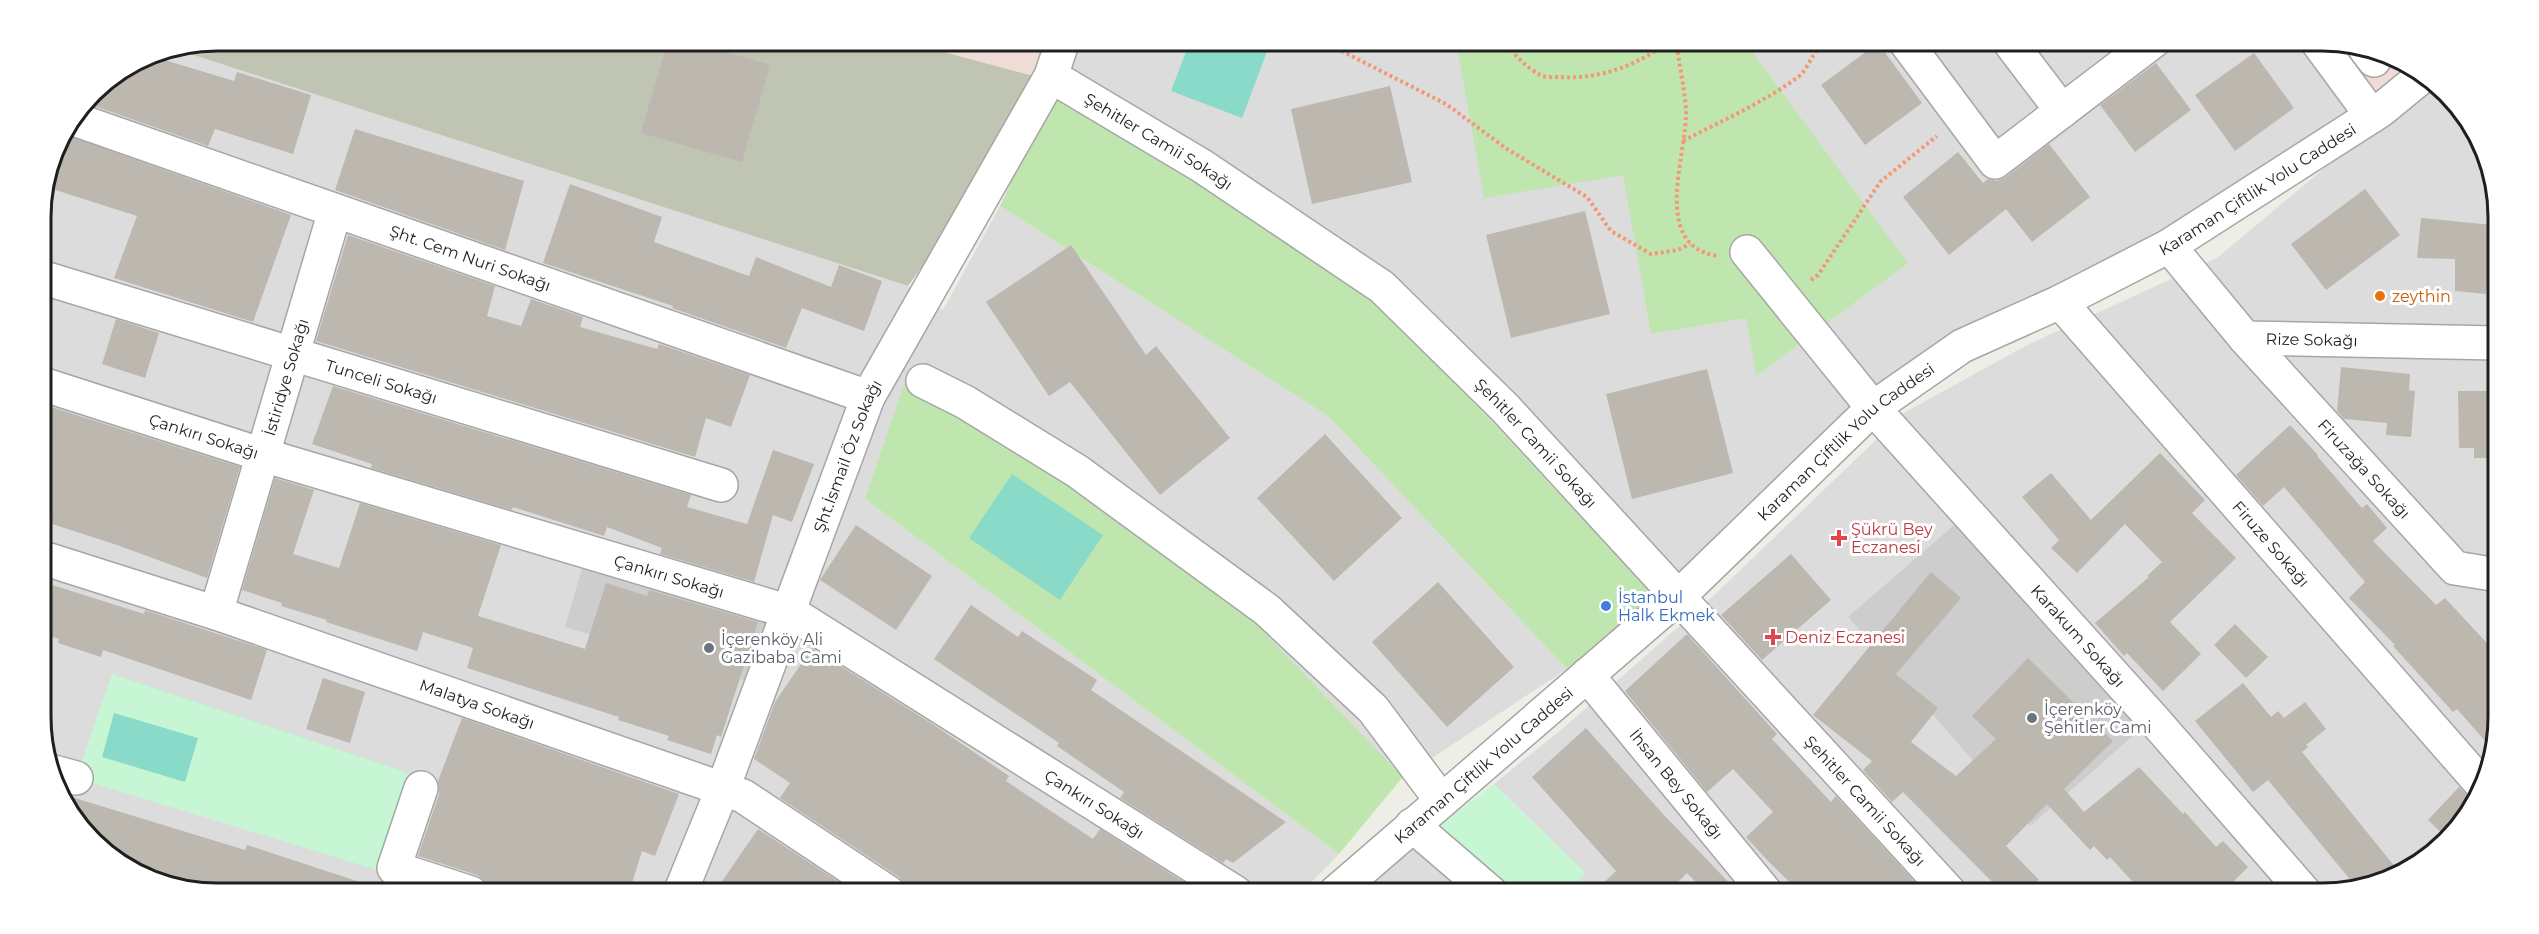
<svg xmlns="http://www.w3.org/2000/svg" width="2539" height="934" font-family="Montserrat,sans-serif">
<rect width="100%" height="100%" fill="#efeee6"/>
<path fill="#dddcdc" d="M 1075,40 L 2322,40 L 2341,44 L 2376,93 L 2271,168 L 1848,411 L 1655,596 L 1373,295 L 1053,91 Z
M 175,49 L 908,286 L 943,310 L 1000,206 L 1328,416 L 1567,669 L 1403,777 L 1242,609 L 865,499 L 1339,854 L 1301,893 L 217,893 L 161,884 L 84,833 L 44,751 L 41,205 L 59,139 L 101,85 L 150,54 Z
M 2427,82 L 2455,101 L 2497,194 L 2498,717 L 2489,773 L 2468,815 L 2429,857 L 2379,884 L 2333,893 L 1566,893 L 1585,873 L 1494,784 L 1568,724 L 1710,599 L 1904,413 L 2027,345 L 2217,258 Z
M 1414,844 L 1475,893 L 1345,893 Z"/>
<path fill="#efdcd6" d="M 899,41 L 1054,41 L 1037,77 Z
M 2341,44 L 2378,50 L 2406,68 L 2376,93 Z"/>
<path fill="#cdcdcd" d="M 1961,519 L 2143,727 L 2030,826 L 1848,617 Z
M 585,558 L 772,614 L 752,683 L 565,627 Z"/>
<path fill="#c0c4b2" d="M 217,40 L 899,40 L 1037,77 L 956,219 L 908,286 L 175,49 Z"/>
<path fill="#c0e6af" d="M 1456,41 L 1744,41 L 1908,263 L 1756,376 L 1746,318 L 1651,334 L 1623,175 L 1484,198 Z
M 1053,91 L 1373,295 L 1655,596 L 1567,669 L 1328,416 L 1000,206 Z
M 908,373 L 1242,609 L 1403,777 L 1339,854 L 865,499 Z"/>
<path fill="#c6f6d3" d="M 112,674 L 417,776 L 384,872 L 76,778 Z
M 1494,784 L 1586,873 L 1566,893 L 1475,893 L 1414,844 Z"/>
<path fill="#89dac9" d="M 1190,41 L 1271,41 L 1242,118 L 1171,91 Z
M 1012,474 L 1103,535 L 1060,600 L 969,538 Z
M 114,713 L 198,738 L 185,782 L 102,757 Z"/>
<path fill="#bcb7af" d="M 668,40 L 686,40 L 770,65 L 742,162 L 641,133 Z
M 1878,43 L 1922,103 L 1865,145 L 1821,85 Z
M 2254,53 L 2294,108 L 2235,151 L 2195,95 Z
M 148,55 L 234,81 L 237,72 L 311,95 L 293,154 L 215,129 L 208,146 L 86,103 L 100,85 Z
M 2156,63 L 2191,110 L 2135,152 L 2100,105 Z
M 1390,86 L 1412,182 L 1312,204 L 1291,109 Z
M 355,129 L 524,181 L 505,250 L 335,190 Z
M 63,134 L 291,215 L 253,322 L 114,278 L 137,216 L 46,187 L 59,139 Z
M 2049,144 L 2090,197 L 2032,242 L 2006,209 L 1949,255 L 1903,197 L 1958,152 L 1983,183 L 1988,179 L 1997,181 L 2006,177 Z
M 570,184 L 662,217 L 654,242 L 749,276 L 756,257 L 831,287 L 839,265 L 882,281 L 864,331 L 802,308 L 786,348 L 672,308 L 673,306 L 543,263 Z
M 2365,189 L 2400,235 L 2326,290 L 2291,244 Z
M 1585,211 L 1610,314 L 1511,338 L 1486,235 Z
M 2421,218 L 2493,225 L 2486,294 L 2455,291 L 2455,259 L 2417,258 Z
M 348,235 L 495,286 L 487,316 L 521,326 L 531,299 L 583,317 L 580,327 L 657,349 L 659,344 L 750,375 L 731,427 L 706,418 L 695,457 L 316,341 Z
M 1071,245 L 1146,355 L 1156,346 L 1230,438 L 1160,495 L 1070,382 L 1049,396 L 986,302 Z
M 116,319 L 159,333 L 145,378 L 102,364 Z
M 2341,367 L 2410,374 L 2409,390 L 2415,391 L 2411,437 L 2386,435 L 2387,423 L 2344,419 L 2337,411 Z
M 1707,369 L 1733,473 L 1632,499 L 1606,394 Z
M 333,386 L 691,495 L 687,507 L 747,524 L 773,450 L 814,464 L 792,522 L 773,515 L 754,582 L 660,554 L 662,548 L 607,527 L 604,536 L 513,507 L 512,510 L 371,468 L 372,464 L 312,444 Z
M 2458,391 L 2498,391 L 2498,458 L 2474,458 L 2474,448 L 2459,448 Z
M 42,404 L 240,467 L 207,578 L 117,545 L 43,521 Z
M 2290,425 L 2318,455 L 2317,456 L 2362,508 L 2367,504 L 2387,528 L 2373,541 L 2436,605 L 2445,598 L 2498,655 L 2499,717 L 2493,750 L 2457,709 L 2453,712 L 2393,646 L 2395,645 L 2349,598 L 2365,582 L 2284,487 L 2263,506 L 2236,475 Z
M 1325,434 L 1402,518 L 1334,581 L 1257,498 Z
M 2160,453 L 2205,500 L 2192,513 L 2236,558 L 2170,622 L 2201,654 L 2163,691 L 2127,653 L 2124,656 L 2095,623 L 2149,577 L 2147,576 L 2162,562 L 2125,524 L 2077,573 L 2051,548 L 2059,540 L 2022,497 L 2051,473 L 2091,520 Z
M 275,478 L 314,490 L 293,554 L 339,568 L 360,503 L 501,545 L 478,616 L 585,649 L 606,583 L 647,596 L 649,590 L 758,622 L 721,737 L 717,735 L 711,754 L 667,740 L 669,736 L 618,720 L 619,717 L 467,668 L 473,648 L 423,632 L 417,651 L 326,622 L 327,620 L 281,606 L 282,603 L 242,590 Z
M 856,525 L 932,576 L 896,630 L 820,580 Z
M 1791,554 L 1831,600 L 1762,660 L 1721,615 Z
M 1931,572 L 1961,598 L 1896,674 L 1938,708 L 1911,742 L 1956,776 L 1996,739 L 1972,716 L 2028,658 L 2113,741 L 2064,789 L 2084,812 L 2139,767 L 2183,814 L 2185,812 L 2216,847 L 2223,841 L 2248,867 L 2222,893 L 2143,893 L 2110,857 L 2107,860 L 2094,846 L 2090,850 L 2047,804 L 2006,846 L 2039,880 L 2024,893 L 2003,893 L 1903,792 L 1892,802 L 1863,770 L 1872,761 L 1813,715 Z
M 43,582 L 144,614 L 145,610 L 267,650 L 251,700 L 103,650 L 101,657 L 58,643 L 59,639 L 43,634 Z
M 1438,582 L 1514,667 L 1447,727 L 1372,642 Z
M 971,605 L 1018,637 L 1022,631 L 1097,680 L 1091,690 L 1286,822 L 1233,863 L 1226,859 L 1223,863 L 1120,798 L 1124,792 L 1057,746 L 1059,743 L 934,659 Z
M 2235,624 L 2268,657 L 2246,678 L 2214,645 Z
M 1687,634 L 1777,734 L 1772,739 L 1831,802 L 1836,796 L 1925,893 L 1801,893 L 1768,861 L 1746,837 L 1773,812 L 1733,769 L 1707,792 L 1625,691 Z
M 812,648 L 934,725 L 1009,776 L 1006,781 L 1093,839 L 1100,829 L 1201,893 L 908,893 L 905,884 L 899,877 L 780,798 L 790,783 L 754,759 L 775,702 Z
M 323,678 L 365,692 L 350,743 L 306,729 Z
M 2243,683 L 2271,717 L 2278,711 L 2284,718 L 2305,702 L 2326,729 L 2306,745 L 2308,747 L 2302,752 L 2400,873 L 2379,884 L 2357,888 L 2268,780 L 2253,792 L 2195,721 Z
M 462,718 L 679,794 L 655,856 L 642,851 L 629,893 L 501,893 L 489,890 L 485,881 L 477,875 L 418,856 L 439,794 L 438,781 Z
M 1586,728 L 1663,814 L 1739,893 L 1706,893 L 1687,873 L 1670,890 L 1664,884 L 1655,893 L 1593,893 L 1616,871 L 1532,777 Z
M 2459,787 L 2475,802 L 2468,815 L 2447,838 L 2428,820 Z
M 65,795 L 245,850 L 247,845 L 378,888 L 377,893 L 217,894 L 188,889 L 149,876 L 84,833 Z
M 758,829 L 856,893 L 714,893 Z"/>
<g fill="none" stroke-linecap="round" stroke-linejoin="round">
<g stroke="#a6a6a6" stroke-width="36">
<g id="minor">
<path d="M 1904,40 L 1995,162 L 2155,40"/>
<path d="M 2008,40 L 2062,111"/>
<path d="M 2316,40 L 2372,116"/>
<path d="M 2365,48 L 2374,60"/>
<path id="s1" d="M 1051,76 L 1202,166 L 1382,287 L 1505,408 L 1950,893"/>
<path id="s2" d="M 74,119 L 868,397"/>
<path id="s3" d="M 2169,246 L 2245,338 L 2497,343"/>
<path id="s4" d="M 1747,252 L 1873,408 L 2155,721 L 2305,893"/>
<path id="s5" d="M 41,277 L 721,485"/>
<path id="s6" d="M 2060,302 L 2483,786"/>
<path id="s7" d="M 2245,338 L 2455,568 L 2498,575"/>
<path d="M 923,381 L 965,402 L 1077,471 L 1267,610 L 1373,709 L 1441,800"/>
<path id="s8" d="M 42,384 L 263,455 L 790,612 L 1236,893"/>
<path id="s9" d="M 43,558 L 216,613 L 743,796 L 889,893"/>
<path id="s10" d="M 216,613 L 335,211"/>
<path id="s11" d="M 1587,675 L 1766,893"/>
<path d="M 54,772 L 76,778"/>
<path d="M 421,788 L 394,868 L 471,893"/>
<path d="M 1412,825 L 1491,893"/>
<path id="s12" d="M 680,893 L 723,788 L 868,397 L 1051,76 L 1063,40"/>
<path id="s13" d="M 1335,893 L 1678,597 L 1873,408 L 1962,346 L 2060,302 L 2169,246 L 2381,110 L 2420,78"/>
</g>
</g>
<path stroke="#f29875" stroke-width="4" stroke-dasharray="3 3" stroke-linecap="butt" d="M 1320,40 L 1446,104 L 1507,149 L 1587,197 L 1611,231 L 1651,254 L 1678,250 L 1690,244
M 1504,40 C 1512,53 1527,68 1540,75 C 1545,78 1553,77 1559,77 C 1599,80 1639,65 1671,40
M 1676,40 C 1679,63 1684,86 1686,109 C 1688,153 1649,246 1718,256
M 1683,141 C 1721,121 1763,103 1798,77 C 1810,68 1811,51 1827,40
M 1811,280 L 1818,275 L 1881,181 L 1937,136"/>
<use href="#minor" stroke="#fff" stroke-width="33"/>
</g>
<circle fill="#e8710a" stroke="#fff" stroke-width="2" cx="2380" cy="296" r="6"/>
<g fill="#e0444e" stroke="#fff" stroke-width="2">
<path d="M1836 529h6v6h6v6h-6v6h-6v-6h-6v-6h6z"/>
<path d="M1770 628h6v6h6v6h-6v6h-6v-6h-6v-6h6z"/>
</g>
<circle fill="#3f7fe0" stroke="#fff" stroke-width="2" cx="1606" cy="606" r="6"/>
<g fill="#6b7280" stroke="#fff" stroke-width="2">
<circle cx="709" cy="648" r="6"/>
<circle cx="2032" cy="718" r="6"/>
</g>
<g text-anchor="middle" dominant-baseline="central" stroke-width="6" stroke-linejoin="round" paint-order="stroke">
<g font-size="16" fill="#1f1f1f" stroke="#fff">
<text stroke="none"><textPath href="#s1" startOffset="126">Şehitler Camii Sokağı</textPath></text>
<text stroke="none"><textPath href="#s13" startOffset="1168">Karaman Çiftlik Yolu Caddesi</textPath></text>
<text stroke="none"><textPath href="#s2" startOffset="420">Şht. Cem Nuri Sokağı</textPath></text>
<text stroke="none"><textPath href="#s3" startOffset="186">Rize Sokağı</textPath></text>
<text stroke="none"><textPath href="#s10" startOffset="246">İstiridye Sokağı</textPath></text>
<text stroke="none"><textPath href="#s5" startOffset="356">Tunceli Sokağı</textPath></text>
<text stroke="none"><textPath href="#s8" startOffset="170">Çankırı Sokağı</textPath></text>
<text stroke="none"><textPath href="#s13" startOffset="682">Karaman Çiftlik Yolu Caddesi</textPath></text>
<text stroke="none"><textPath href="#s1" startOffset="612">Şehitler Camii Sokağı</textPath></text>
<text stroke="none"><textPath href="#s12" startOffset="468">Şht.İsmail Öz Sokağı</textPath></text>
<text stroke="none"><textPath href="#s7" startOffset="177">Firuzağa Sokağı</textPath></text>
<text stroke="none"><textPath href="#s6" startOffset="321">Firuze Sokağı</textPath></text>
<text stroke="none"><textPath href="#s8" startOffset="656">Çankırı Sokağı</textPath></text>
<text stroke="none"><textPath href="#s4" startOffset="507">Karakum Sokağı</textPath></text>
<text stroke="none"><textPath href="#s9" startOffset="458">Malatya Sokağı</textPath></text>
<text stroke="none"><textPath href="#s13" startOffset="196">Karaman Çiftlik Yolu Caddesi</textPath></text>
<text stroke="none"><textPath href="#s11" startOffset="141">İhsan Bey Sokağı</textPath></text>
<text stroke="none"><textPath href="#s1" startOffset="1098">Şehitler Camii Sokağı</textPath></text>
<text stroke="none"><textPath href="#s8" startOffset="1142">Çankırı Sokağı</textPath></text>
</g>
<g font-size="16" fill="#c56008" stroke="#fff" text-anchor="start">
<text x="2392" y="296">zeythin</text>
</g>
<g font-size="16" fill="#be3a42" stroke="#fff" text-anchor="start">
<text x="1851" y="529">Şükrü Bey<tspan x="1851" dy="18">Eczanesi</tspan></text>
<text x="1785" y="637">Deniz Eczanesi</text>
</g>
<g font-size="16" fill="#366cbe" stroke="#fff" text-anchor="start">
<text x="1618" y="597">İstanbul<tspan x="1618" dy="18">Halk Ekmek</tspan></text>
</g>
<g font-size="16" fill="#5b616d" stroke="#fff" text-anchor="start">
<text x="721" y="639">İçerenköy Ali<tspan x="721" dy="18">Gazibaba Cami</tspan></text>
<text x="2044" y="709">İçerenköy<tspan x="2044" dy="18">Şehitler Cami</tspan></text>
</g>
</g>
<path d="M0 0H2539V934H0ZM217 51H2322A166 166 0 0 1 2488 217V717A166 166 0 0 1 2322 883H217A166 166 0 0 1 51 717V217A166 166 0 0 1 217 51Z" fill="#fff" fill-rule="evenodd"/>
<path fill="none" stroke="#1f1f1f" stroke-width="3" d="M217 51H2322A166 166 0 0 1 2488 217V717A166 166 0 0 1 2322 883H217A166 166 0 0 1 51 717V217A166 166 0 0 1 217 51Z"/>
</svg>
